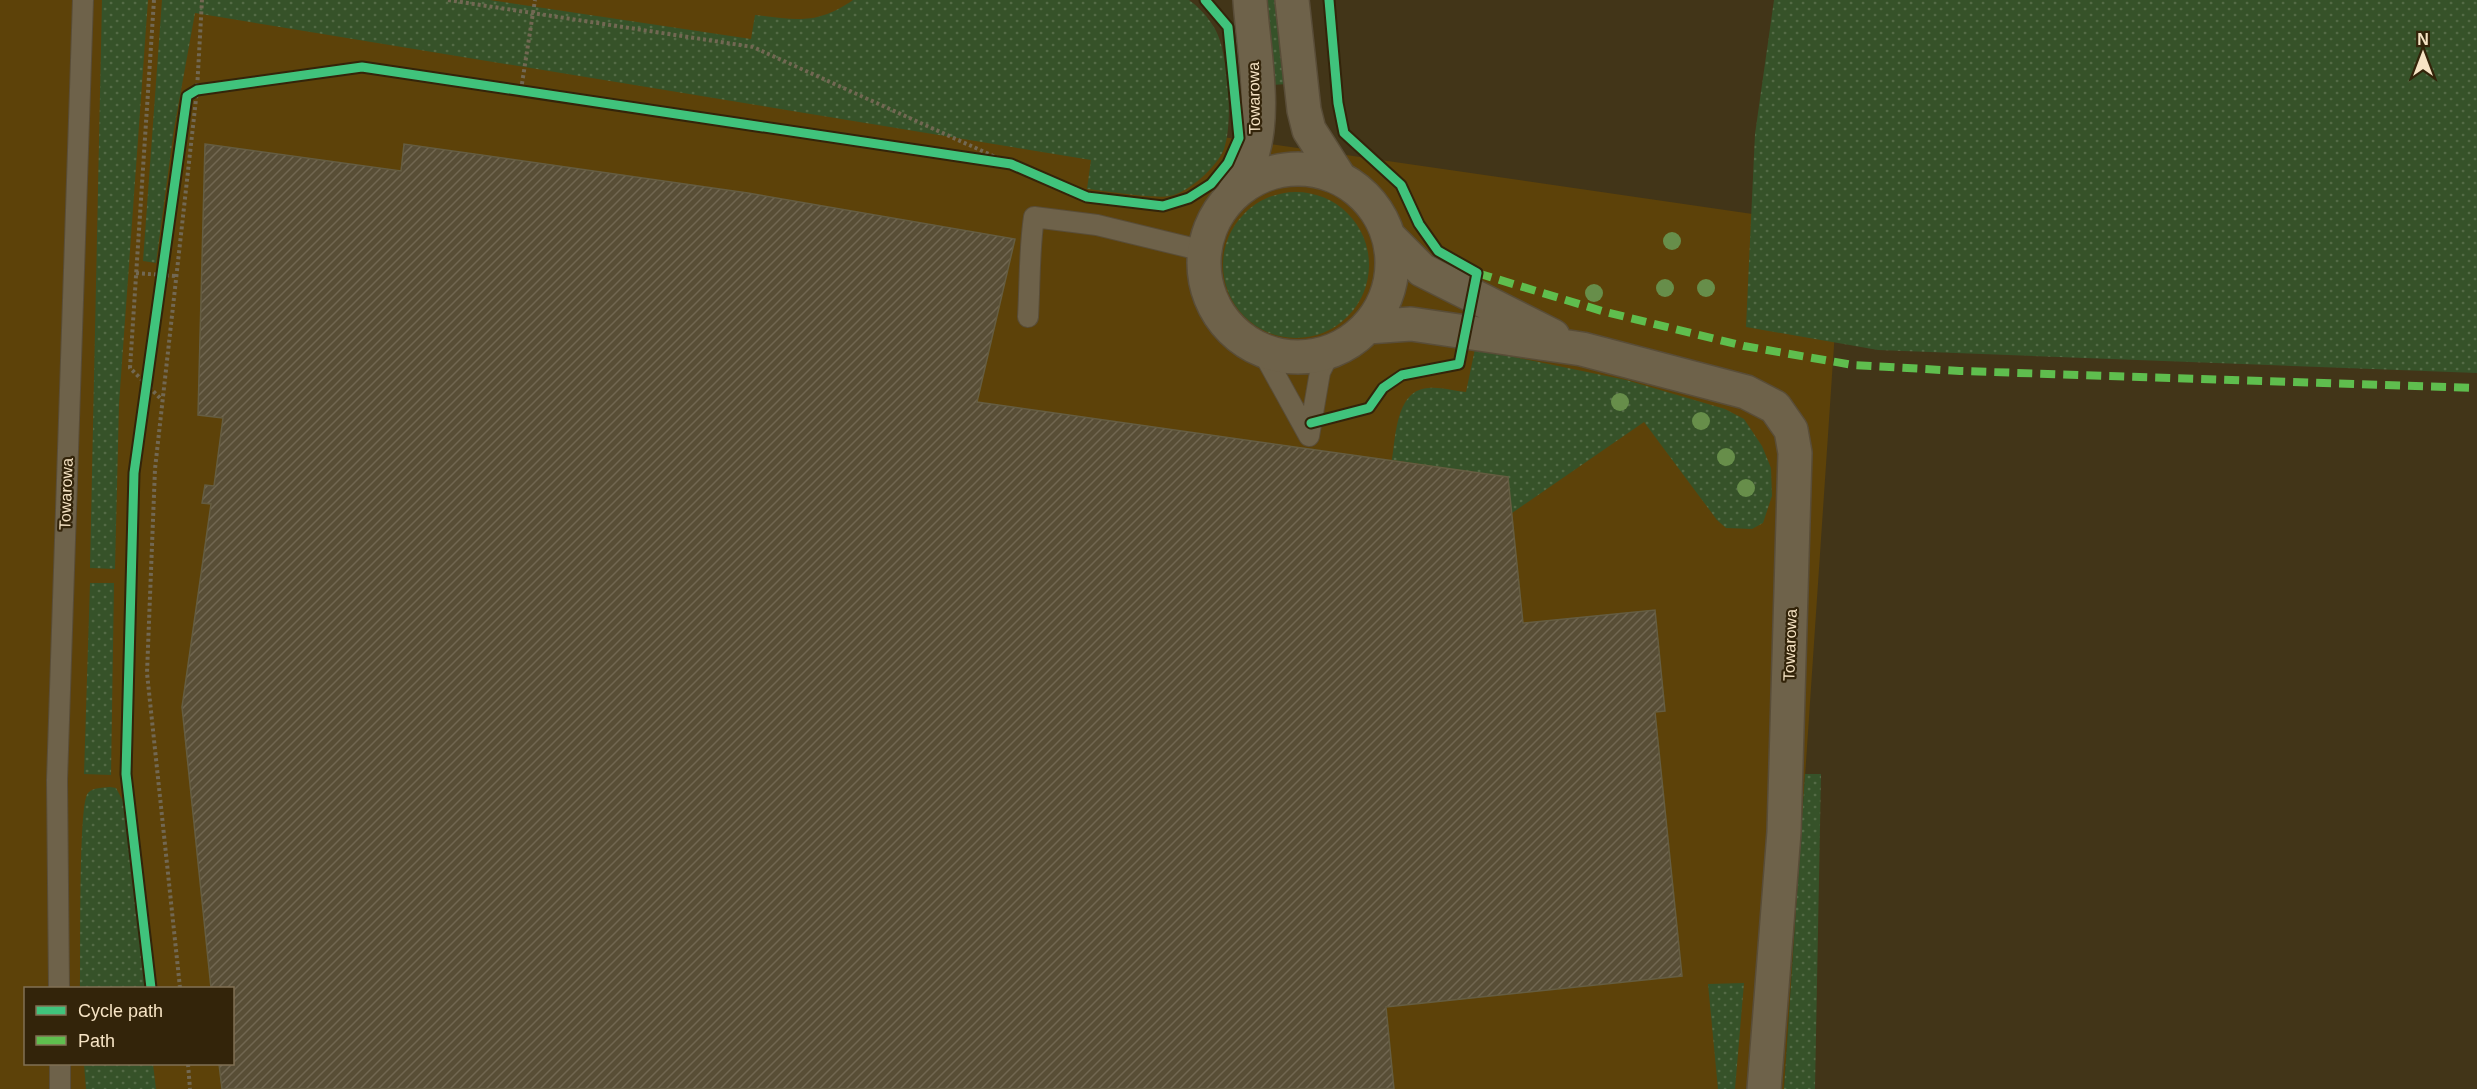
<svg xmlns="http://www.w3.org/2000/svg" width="2477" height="1089" font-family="Arial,sans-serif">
<defs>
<pattern id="grass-dots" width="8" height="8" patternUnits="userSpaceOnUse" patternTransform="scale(1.5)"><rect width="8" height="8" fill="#365229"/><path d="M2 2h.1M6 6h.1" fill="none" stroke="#546b46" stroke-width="1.8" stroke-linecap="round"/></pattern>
<pattern id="building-hatch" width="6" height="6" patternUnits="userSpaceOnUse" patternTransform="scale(1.5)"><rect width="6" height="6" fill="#584e36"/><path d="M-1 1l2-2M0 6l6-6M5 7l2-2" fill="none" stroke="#716751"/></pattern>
</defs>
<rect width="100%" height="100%" fill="#423518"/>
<path fill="#5d4209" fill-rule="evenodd" d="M 0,0 L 1184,0 L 1195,133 L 1842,227 L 1784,1089 L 0,1089 ZM 26,988 L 232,988 L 232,1064 L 26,1064 Z"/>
<path fill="url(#grass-dots)" d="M 102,0 L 148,0 L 119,404 L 115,569 L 90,568 Z
M 162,0 L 490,0 L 751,39 L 755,15 C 796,20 817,25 853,0 L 1189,0 C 1203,10 1217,27 1221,44 C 1228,71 1233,123 1224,149 C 1218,166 1188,193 1170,196 C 1153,199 1106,191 1087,189 L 1091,160 L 195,13 L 174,129 L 156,263 L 143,261 Z
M 1262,0 L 1277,0 L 1288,84 L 1271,85 Z
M 1774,0 L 2477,0 L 2477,373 L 1878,350 L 1746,327 L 1755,134 Z
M1223 265a73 73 0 1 1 146 0a73 73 0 1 1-146 0Z
M 1475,349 L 1626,380 L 1725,409 L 1744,419 L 1762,446 L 1771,468 L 1772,496 L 1763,523 L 1752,529 L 1726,528 L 1717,520 L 1644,422 L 1512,513 L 1508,477 L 1392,460 C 1396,436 1396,389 1429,388 C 1441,387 1454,391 1466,392 Z
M 90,583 L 114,583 L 111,775 L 84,774 Z
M 1805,774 L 1821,774 L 1815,1089 L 1784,1089 Z
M 110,787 L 116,788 L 125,805 L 145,988 L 80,988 C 81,964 78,802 88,793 C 93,787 103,788 110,787 Z
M 1744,983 L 1735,1089 L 1718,1089 L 1708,984 Z
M 84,1064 L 153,1064 L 156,1089 L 86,1089 Z"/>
<path fill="url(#building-hatch)" stroke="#655d42" stroke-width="1.5" d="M 205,144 L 401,171 L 404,144 L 748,193 L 1015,239 L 977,402 L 1508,477 L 1523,623 L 1655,610 L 1665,711 L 1655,712 L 1682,976 L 1386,1007 L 1394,1089 L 222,1089 L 219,1064 L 232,1064 L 232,988 L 211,988 L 182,707 L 211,504 L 202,503 L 205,485 L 214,486 L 223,418 L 198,415 Z"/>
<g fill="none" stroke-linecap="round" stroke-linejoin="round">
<g stroke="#594d38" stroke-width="22">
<path id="service" d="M 1028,317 C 1030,284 1029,250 1034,217 L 1097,225 L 1204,251
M 1261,349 L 1309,436
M 1309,436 L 1320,372 L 1330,352
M 59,988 L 57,780 L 83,0
M 60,1064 L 60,1089"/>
</g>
<g stroke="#594d38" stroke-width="36">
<path id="minor" d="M 1292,0 L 1304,110 L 1309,130 L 1339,177
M1204 263a94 94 0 1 1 188 0a94 94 0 1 1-188 0Z
M 1234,192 C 1239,183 1245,173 1249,163 C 1268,117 1253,48 1250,0
M 1390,238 L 1422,270 L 1553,336
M 1367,327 L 1411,324 L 1582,349 L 1746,392 L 1775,407 L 1791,430 L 1795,453 L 1784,832 L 1764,1089"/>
</g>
<path stroke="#726853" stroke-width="4" stroke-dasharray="3 3" stroke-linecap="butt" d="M 154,0 L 130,368 L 162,400
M 448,0 L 753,47 L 1011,164
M 521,90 L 535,0
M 136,273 L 176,276
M 180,988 L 147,673 L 155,469 L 197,90 L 202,0
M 188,1064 L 190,1089"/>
<use href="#service" stroke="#6e624a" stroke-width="20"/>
<use href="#minor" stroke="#6e624a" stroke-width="33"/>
<path stroke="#5fbe4e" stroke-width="8" stroke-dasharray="15 8" stroke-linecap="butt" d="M 1477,273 L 1602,311 L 1744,346 L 1853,365 L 1960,371 L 2477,388"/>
<g stroke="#33240a" stroke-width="13">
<path id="cycleway" d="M 1311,423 L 1369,408 L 1383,388 L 1402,375 L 1459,364 L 1477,273 L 1438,251 L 1419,224 L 1401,185 L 1344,133 L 1338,103 L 1329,0
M 151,988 L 126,774 L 134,473 L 187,96 L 197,90 L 362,67 L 1011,164 L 1087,197 L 1163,206 L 1189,198 L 1211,184 L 1228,163 L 1239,138 L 1228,27 L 1205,0"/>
</g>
<use href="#cycleway" stroke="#40c37c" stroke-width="9"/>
</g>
<g fill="#678e4a">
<circle cx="1672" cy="241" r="9"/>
<circle cx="1665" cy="288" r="9"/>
<circle cx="1706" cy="288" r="9"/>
<circle cx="1594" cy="293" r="9"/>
<circle cx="1620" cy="402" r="9"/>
<circle cx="1701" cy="421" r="9"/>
<circle cx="1726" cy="457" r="9"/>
<circle cx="1746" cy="488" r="9"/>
</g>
<g text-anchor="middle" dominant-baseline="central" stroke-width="4.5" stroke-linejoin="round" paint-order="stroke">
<g font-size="16" fill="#f6e3c4" stroke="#33240a">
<text transform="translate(1254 98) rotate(-91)">Towarowa</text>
<text transform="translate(66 494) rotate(-88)">Towarowa</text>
<text transform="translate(1790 645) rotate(-88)">Towarowa</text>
</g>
</g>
<rect x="24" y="987" width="210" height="78" fill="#33240a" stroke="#817054" stroke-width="1.5"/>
<rect x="36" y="1006" width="30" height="9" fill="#40c37c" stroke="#817054" stroke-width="1.5"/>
<text x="78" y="1017" font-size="18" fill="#f6e3c4">Cycle path</text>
<rect x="36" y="1036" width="30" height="9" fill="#5fbe4e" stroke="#817054" stroke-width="1.5"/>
<text x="78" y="1047" font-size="18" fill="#f6e3c4">Path</text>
<g transform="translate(2423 54)" stroke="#33240a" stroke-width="4.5" paint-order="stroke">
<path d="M0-4.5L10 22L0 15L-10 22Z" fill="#f6e3c4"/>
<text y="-9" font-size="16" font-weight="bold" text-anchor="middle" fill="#f6e3c4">N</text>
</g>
</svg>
